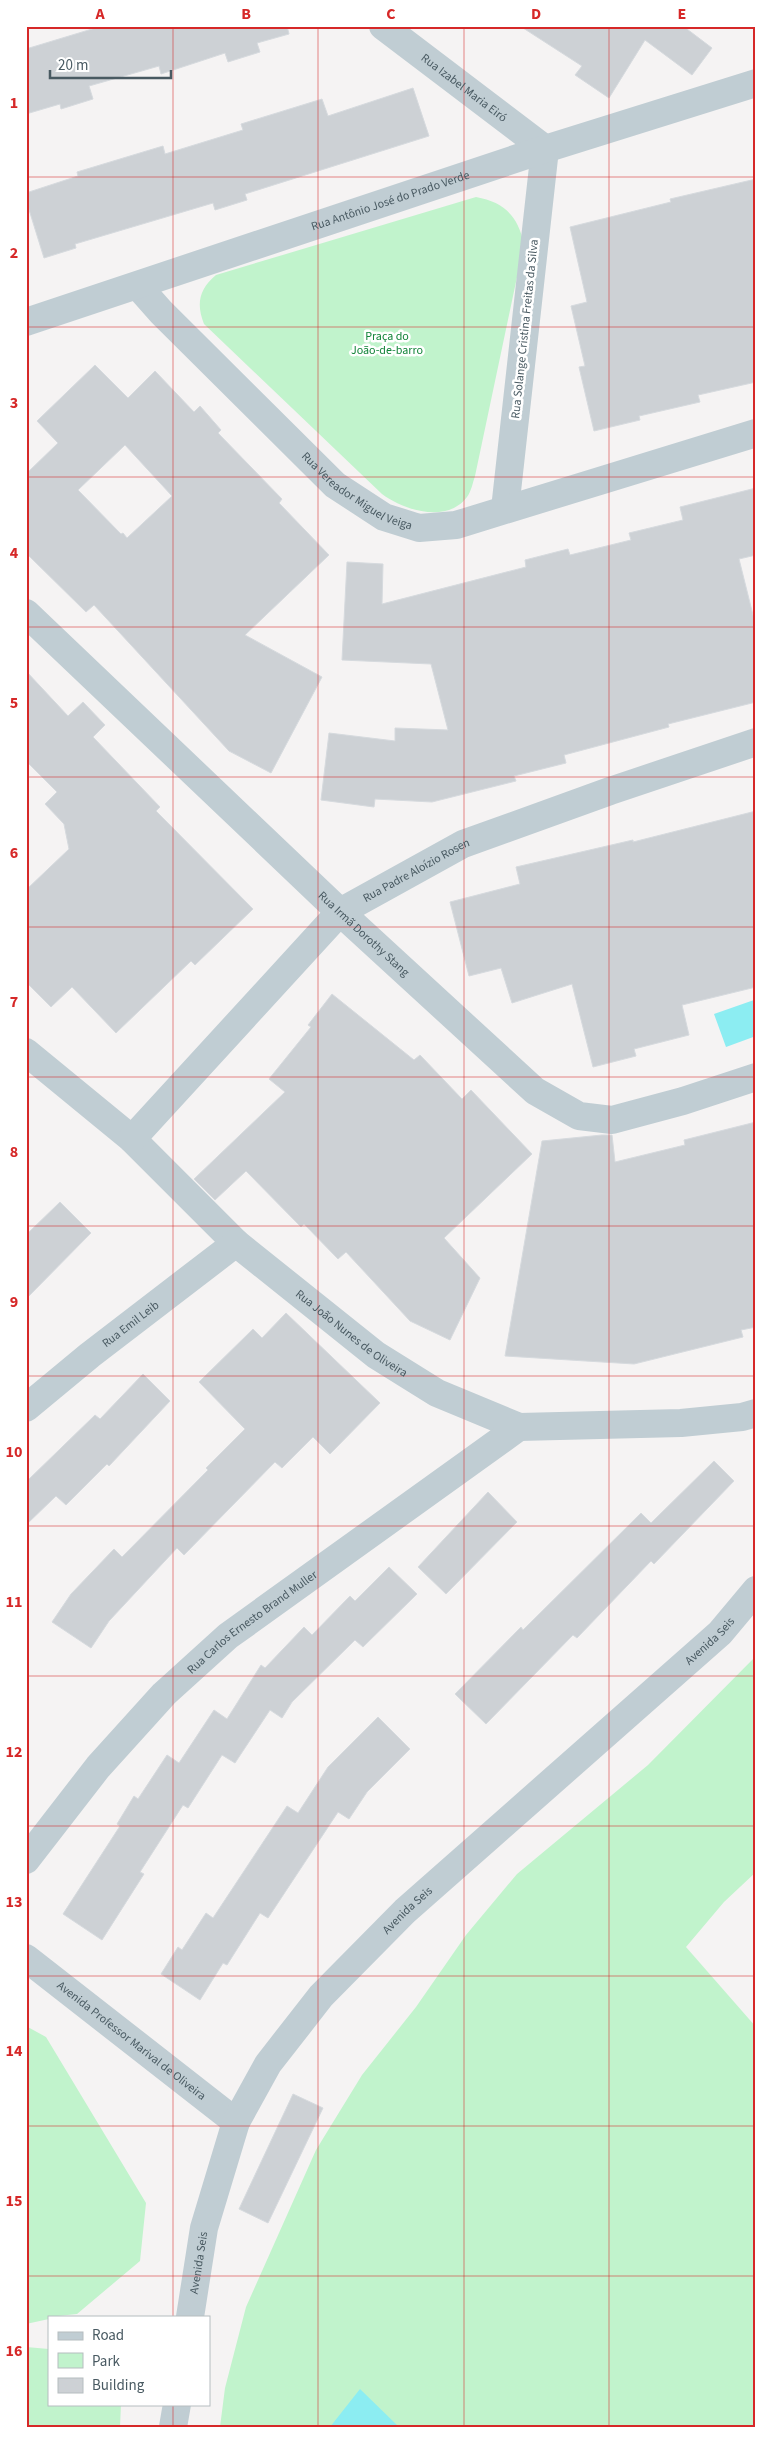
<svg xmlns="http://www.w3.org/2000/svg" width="782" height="2453" font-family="'Source Sans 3',sans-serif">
<rect width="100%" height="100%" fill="#f5f3f3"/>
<path fill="#c1f3cc" d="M 476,197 C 504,202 518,216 524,244 L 475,476 C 473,482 471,492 467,497 C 447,524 403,510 382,494 L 204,324 C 196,304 199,289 216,275 Z
M 756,1656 L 756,1872 L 724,1902 L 686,1947 L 756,2027 L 756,2427 L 220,2427 L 225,2388 L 246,2307 L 316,2150 L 362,2075 L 416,2007 L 466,1935 L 517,1874 L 648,1765 Z
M 26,2026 L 46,2037 L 146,2203 L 140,2261 L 77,2314 L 49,2317 L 49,2319 L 26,2324 Z
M 26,2347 L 49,2349 L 49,2404 L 121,2404 L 120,2427 L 26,2427 Z"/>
<path fill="#8cedf2" d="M 754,1000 L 756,1036 L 726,1047 L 714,1014 Z
M 360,2389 L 399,2427 L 330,2427 Z"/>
<path fill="#cdd1d5" stroke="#d6dade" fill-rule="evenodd" d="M 102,26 L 287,26 L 289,34 L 257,43 L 260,52 L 228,62 L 225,53 L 161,74 L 159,66 L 89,86 L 93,99 L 61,109 L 60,104 L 26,114 L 26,49 Z
M 520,26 L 683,26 L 712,48 L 692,75 L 645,40 L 609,98 L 575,75 L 582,66 Z
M 413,88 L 429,136 L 245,194 L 247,200 L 215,210 L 213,203 L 75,244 L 76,248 L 44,258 L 26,200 L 26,193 L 78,176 L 77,172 L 163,146 L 165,154 L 243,130 L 241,124 L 322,99 L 328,116 Z
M 756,179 L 756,382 L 698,395 L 700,402 L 639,416 L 640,420 L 594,431 L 579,367 L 585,366 L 571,306 L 587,302 L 570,227 L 671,202 L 670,199 Z
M 95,365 L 128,398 L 155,371 L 194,412 L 200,406 L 221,430 L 218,433 L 282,499 L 279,503 L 329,555 L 245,635 L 322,677 L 271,773 L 229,751 L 94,605 L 86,612 L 26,553 L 26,474 L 58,443 L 37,421 ZM 125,445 L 172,496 L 127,538 L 123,533 L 121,534 L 78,490 Z
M 756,488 L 756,555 L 739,559 L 756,627 L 756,702 L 668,724 L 669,727 L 564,755 L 566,763 L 514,776 L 516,781 L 432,802 L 375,799 L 374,807 L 321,800 L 329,733 L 395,741 L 395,728 L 448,730 L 431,664 L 342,660 L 347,562 L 383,564 L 382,604 L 526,567 L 525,560 L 568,549 L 570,555 L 631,540 L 629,533 L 683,520 L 680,507 Z
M 26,671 L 68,716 L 83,702 L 105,725 L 93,737 L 160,807 L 156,811 L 253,909 L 195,965 L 191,961 L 116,1033 L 72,987 L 51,1007 L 26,982 L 26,890 L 69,849 L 64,824 L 45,804 L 57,792 L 26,761 Z
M 756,811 L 756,987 L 682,1005 L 689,1035 L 634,1049 L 636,1056 L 593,1067 L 572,984 L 512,1003 L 501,968 L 469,976 L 450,902 L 520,884 L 516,867 L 633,840 L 633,842 Z
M 332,994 L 414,1060 L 420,1055 L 462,1099 L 471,1090 L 532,1154 L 444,1238 L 480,1278 L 450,1340 L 410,1321 L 346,1252 L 338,1259 L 304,1224 L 301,1227 L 246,1171 L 215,1200 L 194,1179 L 285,1092 L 269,1079 L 311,1027 L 308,1025 Z
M 756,1122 L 756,1327 L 741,1330 L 743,1337 L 634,1364 L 505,1356 L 542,1141 L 602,1135 L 612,1135 L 615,1162 L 685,1145 L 684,1140 Z
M 60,1202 L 91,1233 L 26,1299 L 26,1235 Z
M 286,1313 L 380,1403 L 330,1454 L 313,1437 L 282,1468 L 275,1462 L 184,1555 L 177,1548 L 109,1621 L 91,1648 L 52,1622 L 71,1594 L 114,1549 L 122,1557 L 208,1470 L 206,1468 L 245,1429 L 199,1382 L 253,1329 L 262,1338 Z
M 143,1374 L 170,1401 L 109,1466 L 107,1464 L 66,1505 L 56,1496 L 26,1525 L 26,1482 L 95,1415 L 100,1419 Z
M 714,1461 L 734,1481 L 654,1564 L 651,1561 L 577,1638 L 573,1635 L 486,1724 L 455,1694 L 521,1627 L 523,1630 L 641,1513 L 651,1523 Z
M 488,1492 L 517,1522 L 446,1594 L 418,1567 Z
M 389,1567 L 417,1594 L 363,1647 L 355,1640 L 292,1702 L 282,1718 L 270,1710 L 235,1763 L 222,1755 L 188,1808 L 183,1805 L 140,1872 L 144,1874 L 102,1940 L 63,1914 L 120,1826 L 117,1824 L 134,1796 L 138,1799 L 167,1755 L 179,1763 L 214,1710 L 227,1719 L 261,1665 L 265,1668 L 304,1627 L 312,1635 L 350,1596 L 355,1601 Z
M 378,1717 L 410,1749 L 367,1792 L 349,1819 L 338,1812 L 268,1918 L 260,1913 L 227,1965 L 223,1963 L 200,2000 L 161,1974 L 178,1947 L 182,1950 L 206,1913 L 213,1918 L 287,1806 L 298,1813 L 328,1767 Z
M 293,2094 L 323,2108 L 268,2223 L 239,2209 Z"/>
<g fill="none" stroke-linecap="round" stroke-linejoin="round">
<g stroke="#c0cdd3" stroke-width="28">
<path id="s1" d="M 383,26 L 545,149 L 505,509"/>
<path id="s2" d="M 138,286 L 161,312 L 335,485 L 384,517 L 419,528 L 456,525 L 756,433"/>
<path id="s3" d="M 26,322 L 545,149 L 756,83"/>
<path id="s4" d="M 26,613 L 340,912 L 535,1091 L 579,1116 L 612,1120 L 683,1101 L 756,1077"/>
<path id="s5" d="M 26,1052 L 132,1139 L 236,1243 L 376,1355 L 437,1393 L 519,1427 L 681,1423 L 742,1417 L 756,1413"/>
<path id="s6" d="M 132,1139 L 340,912 L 463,844 L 610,791 L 756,742"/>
<path id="s7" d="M 26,1408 L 90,1355 L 236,1243"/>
<path id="s8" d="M 26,1860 L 98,1767 L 164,1694 L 228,1636 L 519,1427"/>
<path id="s9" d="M 26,1958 L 236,2122"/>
<path id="s10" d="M 190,2317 L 204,2228 L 236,2122 L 268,2064 L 321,1996 L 405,1911 L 720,1633 L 756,1590"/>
<path d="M 173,2427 L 177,2404"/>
</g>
</g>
<path fill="none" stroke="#d62828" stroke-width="1" stroke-opacity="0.55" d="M 173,26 L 173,2317M 318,26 L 318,2427M 464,26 L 464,2427M 609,26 L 609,2427M 26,177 L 756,177M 26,327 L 756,327M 26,477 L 756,477M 26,627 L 756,627M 26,777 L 756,777M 26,927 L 756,927M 26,1077 L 756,1077M 26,1226 L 756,1226M 26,1376 L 756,1376M 26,1526 L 756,1526M 26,1676 L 756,1676M 26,1826 L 756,1826M 26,1976 L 756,1976M 26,2126 L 756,2126M 26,2276 L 756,2276M 173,2404 L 173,2427"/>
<g text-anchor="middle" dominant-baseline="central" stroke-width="5" stroke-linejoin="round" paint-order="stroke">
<g font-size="12" fill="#495a62" stroke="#fff">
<text stroke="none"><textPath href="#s1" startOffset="102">Rua Izabel Maria Eiró</textPath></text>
<text stroke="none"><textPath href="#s3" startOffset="384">Rua Antônio José do Prado Verde</textPath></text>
<text transform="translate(525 329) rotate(-84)">Rua Solange Cristina Freitas da Silva</text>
<text stroke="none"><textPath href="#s2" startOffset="302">Rua Vereador Miguel Veiga</textPath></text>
<text stroke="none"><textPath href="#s6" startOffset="395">Rua Padre Aloízio Rosen</textPath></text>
<text stroke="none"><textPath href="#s4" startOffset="466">Rua Irmã Dorothy Stang</textPath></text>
<text stroke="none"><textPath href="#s7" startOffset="134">Rua Emil Leib</textPath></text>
<text stroke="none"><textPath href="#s5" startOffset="431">Rua João Nunes de Oliveira</textPath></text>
<text stroke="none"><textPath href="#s8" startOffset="330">Rua Carlos Ernesto Brand Muller</textPath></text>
<text stroke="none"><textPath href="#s10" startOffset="880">Avenida Seis</textPath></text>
<text stroke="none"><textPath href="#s10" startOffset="475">Avenida Seis</textPath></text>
<text stroke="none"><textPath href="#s9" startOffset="134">Avenida Professor Marival de Oliveira</textPath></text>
<text stroke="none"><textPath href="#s10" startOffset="55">Avenida Seis</textPath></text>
</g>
<g font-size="12" fill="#128439" stroke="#fff">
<text x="387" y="336">Praça do<tspan x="387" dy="14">João-de-barro</tspan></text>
</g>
</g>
<rect width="782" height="2453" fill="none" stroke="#ffffff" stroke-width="55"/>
<rect x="48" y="2316" width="162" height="90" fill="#ffffff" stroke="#b6bdc0"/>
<rect x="58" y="2332" width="25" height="8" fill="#c0cdd3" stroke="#b6bdc0"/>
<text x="92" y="2340" font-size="15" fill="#495a62">Road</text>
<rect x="58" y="2353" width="25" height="15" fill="#c1f3cc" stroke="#b6bdc0"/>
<text x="92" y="2366" font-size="15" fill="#495a62">Park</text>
<rect x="58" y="2378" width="25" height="15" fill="#cdd1d5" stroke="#b6bdc0"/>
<text x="92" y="2390" font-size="15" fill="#495a62">Building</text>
<path d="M50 70v8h121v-8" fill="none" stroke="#495a62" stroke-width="2.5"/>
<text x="58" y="70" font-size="15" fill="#495a62" stroke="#ffffff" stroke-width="4" paint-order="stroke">20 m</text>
<rect x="28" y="28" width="726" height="2398" fill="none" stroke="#d62828" stroke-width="2"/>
<g font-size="16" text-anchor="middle" font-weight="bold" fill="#d62828">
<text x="100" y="19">A</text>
<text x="246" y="19">B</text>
<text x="391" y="19">C</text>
<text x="536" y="19">D</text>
<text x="682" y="19">E</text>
<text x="14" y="108">1</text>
<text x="14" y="258">2</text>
<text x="14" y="408">3</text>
<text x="14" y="558">4</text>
<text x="14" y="708">5</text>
<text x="14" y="858">6</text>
<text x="14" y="1007">7</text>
<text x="14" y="1157">8</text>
<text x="14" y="1307">9</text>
<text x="14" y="1457">10</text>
<text x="14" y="1607">11</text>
<text x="14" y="1757">12</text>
<text x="14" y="1907">13</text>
<text x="14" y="2056">14</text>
<text x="14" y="2206">15</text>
<text x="14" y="2356">16</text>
</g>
</svg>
